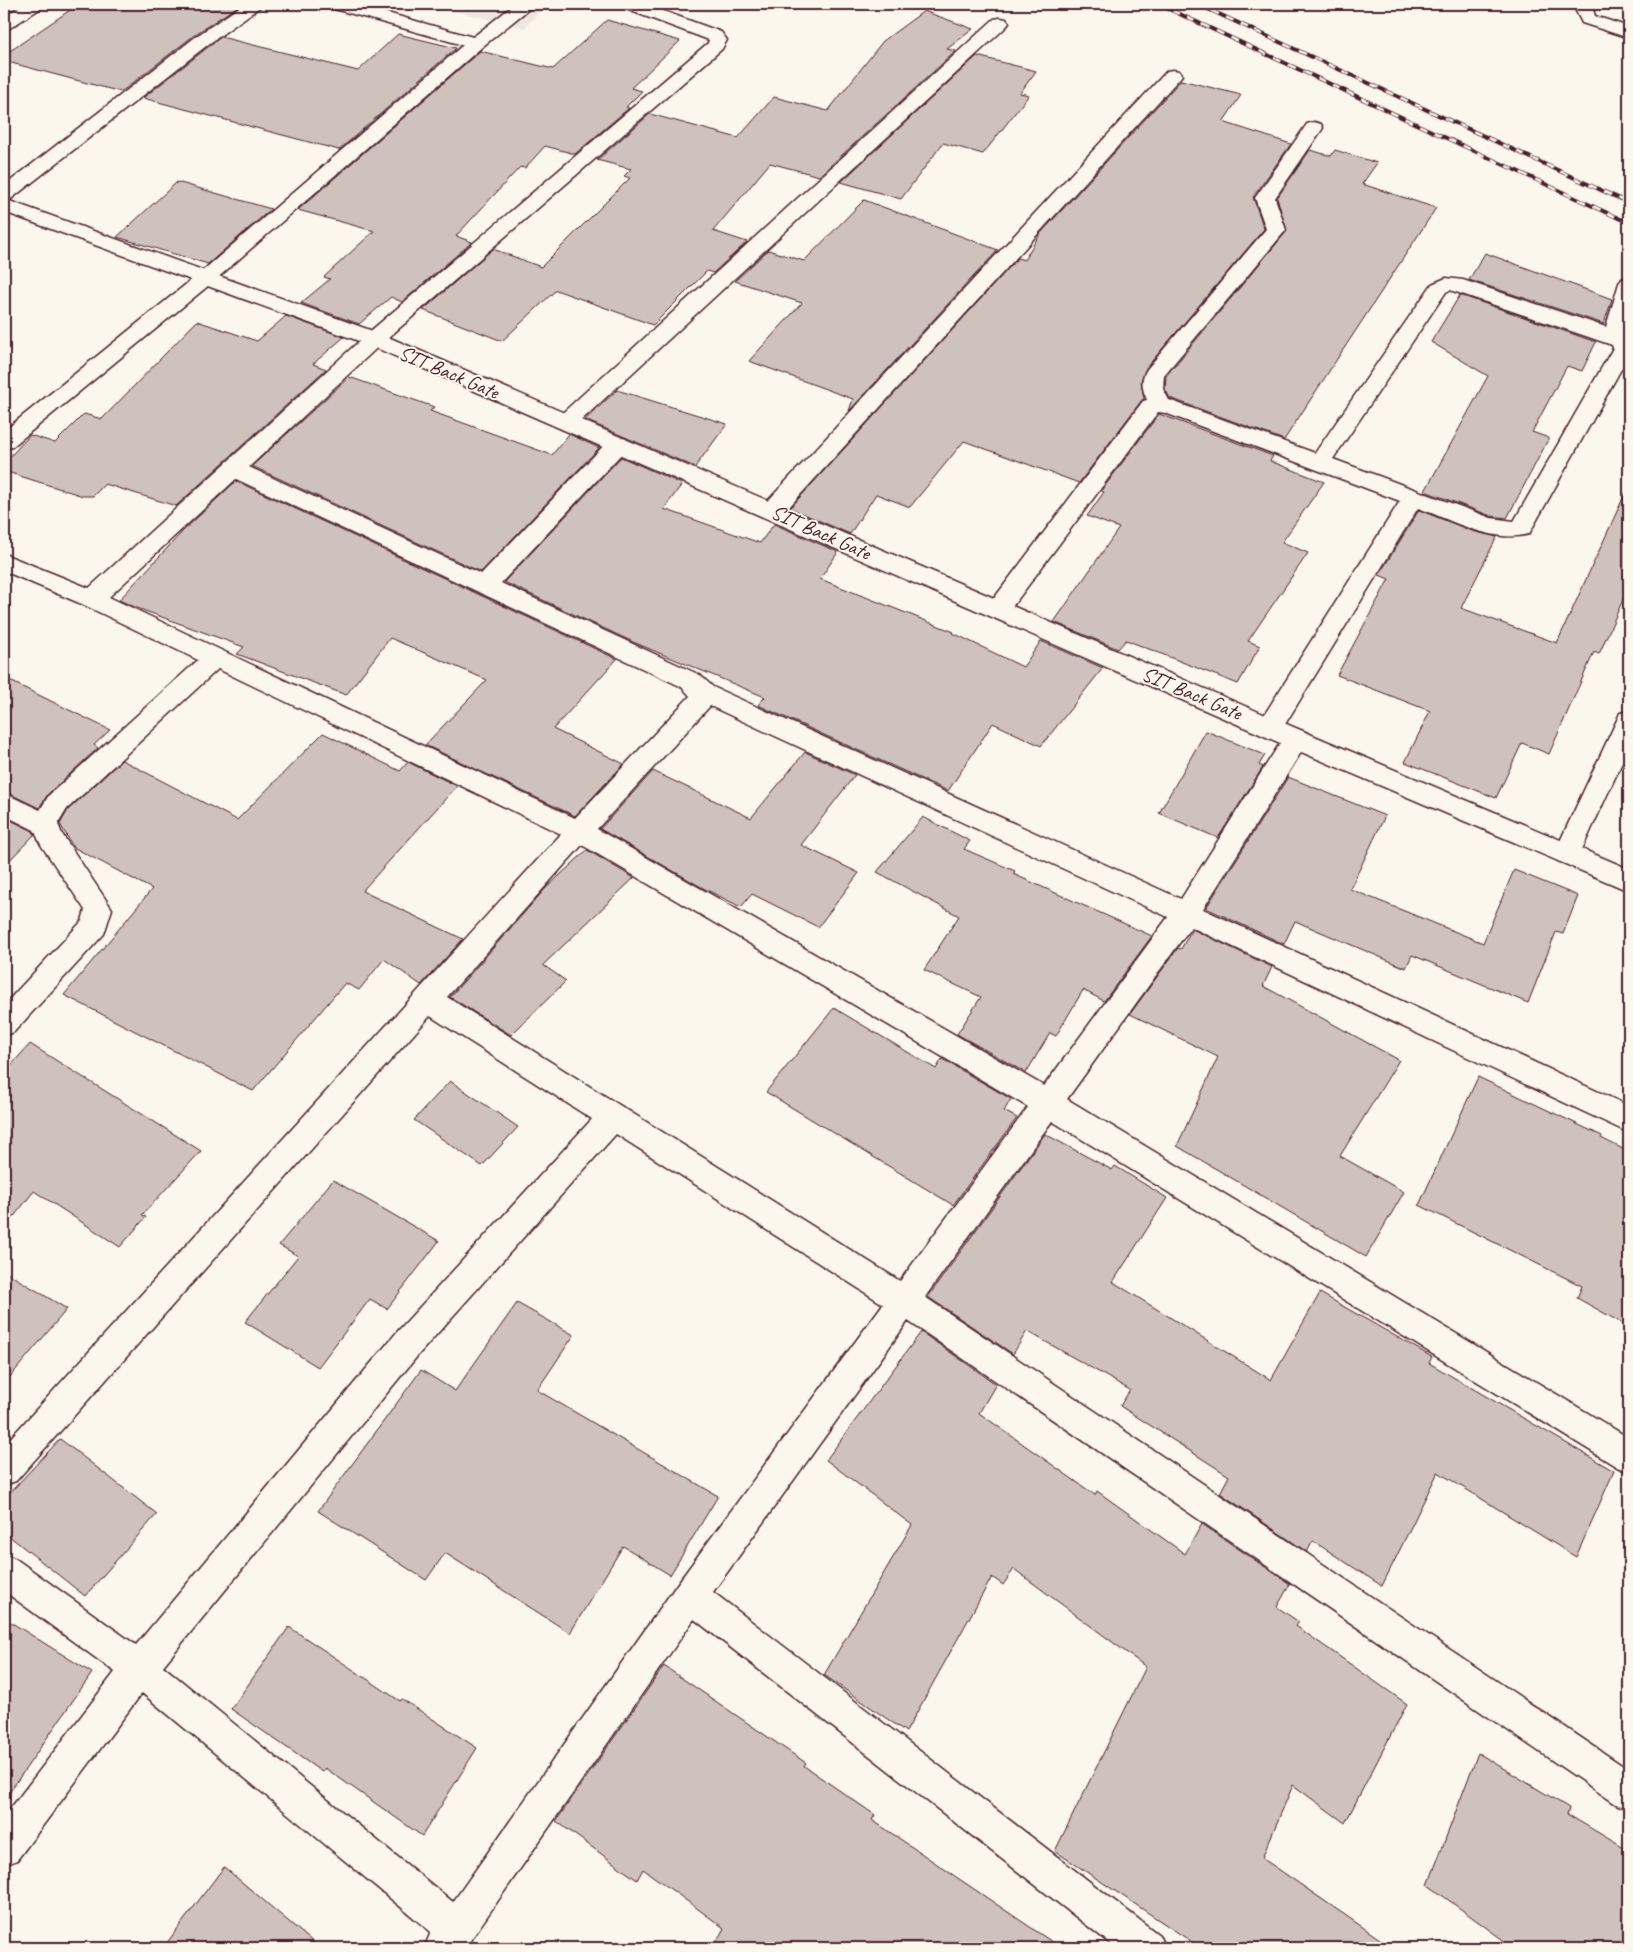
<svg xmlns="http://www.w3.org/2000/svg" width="1633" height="1952" font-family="Caveat,sans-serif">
<rect width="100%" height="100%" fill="#fbf7ec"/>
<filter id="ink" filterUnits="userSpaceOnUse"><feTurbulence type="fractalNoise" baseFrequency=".02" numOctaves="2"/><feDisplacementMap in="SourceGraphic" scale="10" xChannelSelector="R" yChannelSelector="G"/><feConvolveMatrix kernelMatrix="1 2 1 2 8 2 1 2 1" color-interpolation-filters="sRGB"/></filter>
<g filter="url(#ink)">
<path fill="#eee7de" d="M 426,4 L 547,4 L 524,28 Z"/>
<path fill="#cfc2bc" stroke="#4a1f2b" d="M 79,4 L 241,4 L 197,33 L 121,92 L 4,61 L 4,55 Z
M 924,11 L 973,29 L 947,49 L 956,51 L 819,176 L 770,163 L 713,231 L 747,242 L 713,273 L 707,271 L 653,325 L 556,290 L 502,341 L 423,310 L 493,249 L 541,267 L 630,178 L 624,176 L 631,169 L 597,160 L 650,114 L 738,138 L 774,97 L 828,111 L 883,41 Z
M 607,20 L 680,41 L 631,88 L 642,91 L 626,107 L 629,108 L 575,154 L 545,146 L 525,168 L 520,167 L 456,236 L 472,242 L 402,302 L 391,297 L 359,324 L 301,303 L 330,279 L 324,277 L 374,231 L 298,210 L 480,51 L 553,69 Z
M 398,34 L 456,48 L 339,150 L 143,98 L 221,37 L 358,71 Z
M 977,56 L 1036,71 L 1020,93 L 1029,95 L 983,154 L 943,143 L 901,199 L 841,182 Z
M 1181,80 L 1241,95 L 1223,122 L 1291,144 L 1253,197 L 1264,229 L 1146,368 L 1141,381 L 1144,399 L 1142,400 L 1079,483 L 964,441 L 910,507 L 876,494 L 850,534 L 790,508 L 1018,258 L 1024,260 L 1040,234 Z
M 1310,150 L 1331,156 L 1335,150 L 1377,163 L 1362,184 L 1436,208 L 1284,440 L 1170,398 L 1165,389 L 1166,376 L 1287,231 L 1277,198 Z
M 177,182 L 271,209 L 208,264 L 117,237 Z
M 864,200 L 998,250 L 849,411 L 853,399 L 749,361 L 802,303 L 735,281 L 768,250 L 804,261 Z
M 1485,253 L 1612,299 L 1604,324 L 1469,280 Z
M 1460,295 L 1596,342 L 1582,371 L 1567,366 L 1532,432 L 1549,438 L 1507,518 L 1491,516 L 1425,491 L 1488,376 L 1431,342 Z
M 286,316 L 344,337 L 313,364 L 326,369 L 176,506 L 105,484 L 93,496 L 83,496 L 4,471 L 4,463 L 30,435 L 55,443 L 84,414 L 102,419 L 197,321 L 257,341 Z
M 349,377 L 434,407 L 430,411 L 552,455 L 569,434 L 599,448 L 481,572 L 252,466 Z
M 617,390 L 727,424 L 695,467 L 585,420 Z
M 1159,414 L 1273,456 L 1270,461 L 1324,482 L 1282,542 L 1308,553 L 1248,641 L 1260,646 L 1238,684 L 1126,640 L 1118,649 L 1054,622 L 1119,528 L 1087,516 L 1104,492 L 1101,491 Z
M 621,457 L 682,484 L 664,509 L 760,543 L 774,524 L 838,552 L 820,579 L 954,632 L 953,633 L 1023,667 L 1041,641 L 1103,668 L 1041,746 L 993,723 L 948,791 L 758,705 L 765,697 L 633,642 L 504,582 Z
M 236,481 L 617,659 L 553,729 L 624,764 L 575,816 L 425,745 L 487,680 L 390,638 L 346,695 L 237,654 L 244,647 L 137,608 L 119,600 L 183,531 Z
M 1629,485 L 1629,586 L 1599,654 L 1594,652 L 1549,754 L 1522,743 L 1496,798 L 1405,762 L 1430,711 L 1337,675 L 1389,579 L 1379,575 L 1419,510 L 1472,531 L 1497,537 L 1461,608 L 1557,643 Z
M 4,678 L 110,730 L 94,745 L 98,748 L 48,794 L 39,808 L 4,791 Z
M 1206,731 L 1265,755 L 1259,765 L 1263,767 L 1218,838 L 1159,813 Z
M 323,733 L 400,771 L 408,762 L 457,786 L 362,891 L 463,939 L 421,985 L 384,959 L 359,990 L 345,983 L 253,1091 L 64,995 L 152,889 L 73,847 L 60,824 L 68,810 L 122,760 L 237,820 Z
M 805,752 L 855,775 L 801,845 L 859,873 L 818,927 L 752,894 L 741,907 L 703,888 L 600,829 L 653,771 L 751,818 Z
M 1288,777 L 1385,816 L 1350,889 L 1483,943 L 1514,870 L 1578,896 L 1563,934 L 1556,932 L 1528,1003 L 1412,955 L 1406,968 L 1295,921 L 1284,944 L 1206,908 Z
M 4,817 L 33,831 L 34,835 L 4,866 Z
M 923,817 L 970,841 L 964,849 L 1015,871 L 1013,874 L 1152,936 L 1104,1001 L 1083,990 L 1056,1036 L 1050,1033 L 1026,1073 L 957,1034 L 981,997 L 924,970 L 959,916 L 877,872 Z
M 587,850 L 634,878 L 543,965 L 566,981 L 511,1035 L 450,997 L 545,889 Z
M 1192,929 L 1272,967 L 1263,986 L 1399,1060 L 1340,1156 L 1404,1192 L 1366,1257 L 1177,1146 L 1218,1057 L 1130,1014 L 1178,948 L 1181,949 Z
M 834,1008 L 936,1069 L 942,1059 L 1011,1099 L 1004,1111 L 1017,1118 L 953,1205 L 766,1092 Z
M 30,1044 L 201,1151 L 142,1215 L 146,1217 L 120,1247 L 34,1191 L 4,1229 L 4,1073 Z
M 1478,1077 L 1602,1136 L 1601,1138 L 1629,1152 L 1629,1327 L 1577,1298 L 1582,1286 L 1419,1205 Z
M 450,1081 L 518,1127 L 482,1166 L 414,1120 Z
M 1045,1134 L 1112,1170 L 1115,1166 L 1167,1198 L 1113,1282 L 1271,1380 L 1320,1293 L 1432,1357 L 1429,1363 L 1614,1471 L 1576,1557 L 1438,1472 L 1382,1586 L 1313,1541 L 1307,1552 L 1220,1493 L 1229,1476 L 1120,1406 L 1130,1390 L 1027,1331 L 1013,1354 L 928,1297 Z
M 333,1180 L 439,1241 L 387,1309 L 370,1299 L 318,1367 L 245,1322 L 298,1256 L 279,1245 Z
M 4,1271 L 67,1309 L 4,1384 Z
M 517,1303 L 574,1335 L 537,1390 L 718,1496 L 670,1575 L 623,1546 L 570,1633 L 445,1553 L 426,1580 L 318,1511 L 421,1370 L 455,1391 Z
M 921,1332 L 996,1384 L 979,1413 L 1095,1495 L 1097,1491 L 1185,1554 L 1202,1524 L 1290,1584 L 1277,1607 L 1299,1622 L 1296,1626 L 1407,1704 L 1345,1823 L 1293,1785 L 1262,1858 L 1393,1948 L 1201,1948 L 1055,1851 L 1146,1667 L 1014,1569 L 1003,1585 L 992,1577 L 906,1732 L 824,1675 L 912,1525 L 826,1460 Z
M 60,1439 L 157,1514 L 85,1596 L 4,1532 L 4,1499 Z
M 4,1618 L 92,1673 L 4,1800 Z
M 289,1627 L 400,1701 L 402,1699 L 477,1748 L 422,1836 L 325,1768 L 322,1772 L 231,1709 Z
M 664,1666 L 806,1763 L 804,1766 L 875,1815 L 872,1820 L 1061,1948 L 713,1948 L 724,1928 L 643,1869 L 637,1880 L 556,1821 Z
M 1478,1753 L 1569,1808 L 1567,1814 L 1629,1851 L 1629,1948 L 1514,1948 L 1428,1885 Z
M 224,1867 L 320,1948 L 163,1948 Z"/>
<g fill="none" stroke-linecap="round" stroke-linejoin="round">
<g stroke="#4a1f2b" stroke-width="3">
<path id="street" d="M 24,4 L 44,4 L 41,8 L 10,28 L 4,29 L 4,16 Z
M 244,4 L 264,4 L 210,43 L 11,199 L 4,201 L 4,186 L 198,35 Z
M 329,4 L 355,4 L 473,37 L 515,4 L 535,4 L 482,47 L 214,281 L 12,447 L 4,449 L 4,431 L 200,273 L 463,45 L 331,8 Z
M 621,4 L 644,4 L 721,32 L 727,40 L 722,49 L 381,344 L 249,467 L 481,574 L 610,439 L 618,437 L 626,439 L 629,444 L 626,449 L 501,583 L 700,675 L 713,687 L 1181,899 L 1287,732 L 1296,729 L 1305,732 L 1309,739 L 1305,746 L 1203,909 L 1629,1106 L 1629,1133 L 1191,927 L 1067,1099 L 1629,1438 L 1629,1472 L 1617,1467 L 1052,1121 L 925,1297 L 1629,1770 L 1629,1809 L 1616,1804 L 908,1321 L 713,1592 L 1159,1935 L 1165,1948 L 1116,1948 L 694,1619 L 465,1948 L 424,1948 L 431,1932 L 142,1693 L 17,1860 L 4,1865 L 4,1817 L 115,1672 L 4,1591 L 4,1554 L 16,1559 L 136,1645 L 397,1332 L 592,1119 L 430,1016 L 16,1481 L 4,1485 L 4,1445 L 561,834 L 218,669 L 67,809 L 58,824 L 62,834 L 112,909 L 104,934 L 14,1032 L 4,1036 L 4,1005 L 82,921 L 85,910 L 41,845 L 34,830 L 4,815 L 4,793 L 40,810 L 49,795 L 198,660 L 84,605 L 4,571 L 4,554 L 89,588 L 367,334 L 708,43 L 709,40 L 623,8 ZM 236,479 L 682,687 L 690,696 L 575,818 L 109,597 ZM 710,706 L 1168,917 L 1044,1086 L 597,829 ZM 582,845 L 1028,1107 L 900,1281 L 447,997 ZM 616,1134 L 883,1304 L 678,1583 L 453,1902 L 163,1666 L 419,1354 Z
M 1579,4 L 1595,4 L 1593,9 L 1595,16 L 1629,27 L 1629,38 L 1582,23 L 1575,9 Z
M 1000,18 L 1006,19 L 1009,23 L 1006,27 L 574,427 L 566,429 L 558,427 L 555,422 L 558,417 L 994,19 Z
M 1173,70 L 1179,71 L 1182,75 L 1179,79 L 780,517 L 772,519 L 764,517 L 761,511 L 764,505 L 1167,71 Z
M 1314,122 L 1321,124 L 1323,128 L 1275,198 L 1286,230 L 1164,375 L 1163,389 L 1169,400 L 1315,453 L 1432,284 L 1446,278 L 1463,280 L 1606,327 L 1619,283 L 1622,279 L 1629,277 L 1629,319 L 1625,335 L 1629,337 L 1629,355 L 1529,534 C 1493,544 1452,520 1418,508 L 1279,734 L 1270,736 L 1261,734 L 1258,727 L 1261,720 L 1400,501 L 1165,413 L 1158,412 L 1006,615 L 998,618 L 990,615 L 986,609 L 1143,401 L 1147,400 C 1142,389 1140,380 1147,369 L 1266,229 L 1255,198 L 1307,124 ZM 1450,290 L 1612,345 L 1613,348 L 1514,521 L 1491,518 L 1333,459 L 1446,292 Z
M 1629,711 L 1629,747 L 1580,854 L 1576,861 L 1567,864 L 1558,861 L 1554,854 L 1617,720 L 1620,713 Z"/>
</g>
<g stroke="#4a1f2b" stroke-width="3">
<path id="secondary" d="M 4,199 L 381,334 L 1305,732 L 1629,869 L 1629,891 L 1287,746 L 367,344 L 4,212 Z"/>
</g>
<use href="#street" fill="#fbf7ec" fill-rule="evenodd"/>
<use href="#secondary" fill="#fbf7ec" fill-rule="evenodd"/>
<g stroke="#4a1f2b" stroke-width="4">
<path id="rail" d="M 1158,4 L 1629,223
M 1197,4 L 1629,203"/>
</g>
<use href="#rail" stroke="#fbf7ec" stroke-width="2.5" stroke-dasharray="8" stroke-linecap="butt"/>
</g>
</g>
<g text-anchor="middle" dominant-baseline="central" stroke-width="4" stroke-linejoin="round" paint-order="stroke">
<g font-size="21" fill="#4a1f2b" stroke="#fbf7ec">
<text transform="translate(449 372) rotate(23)">SIT Back Gate</text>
<text transform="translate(821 532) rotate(24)">SIT Back Gate</text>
<text transform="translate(1192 693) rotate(23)">SIT Back Gate</text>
</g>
</g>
<rect width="1633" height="1952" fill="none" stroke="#fbf7ec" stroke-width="20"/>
<rect x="10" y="10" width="1613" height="1932" fill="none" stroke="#4a1f2b" stroke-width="2" filter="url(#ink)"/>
</svg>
